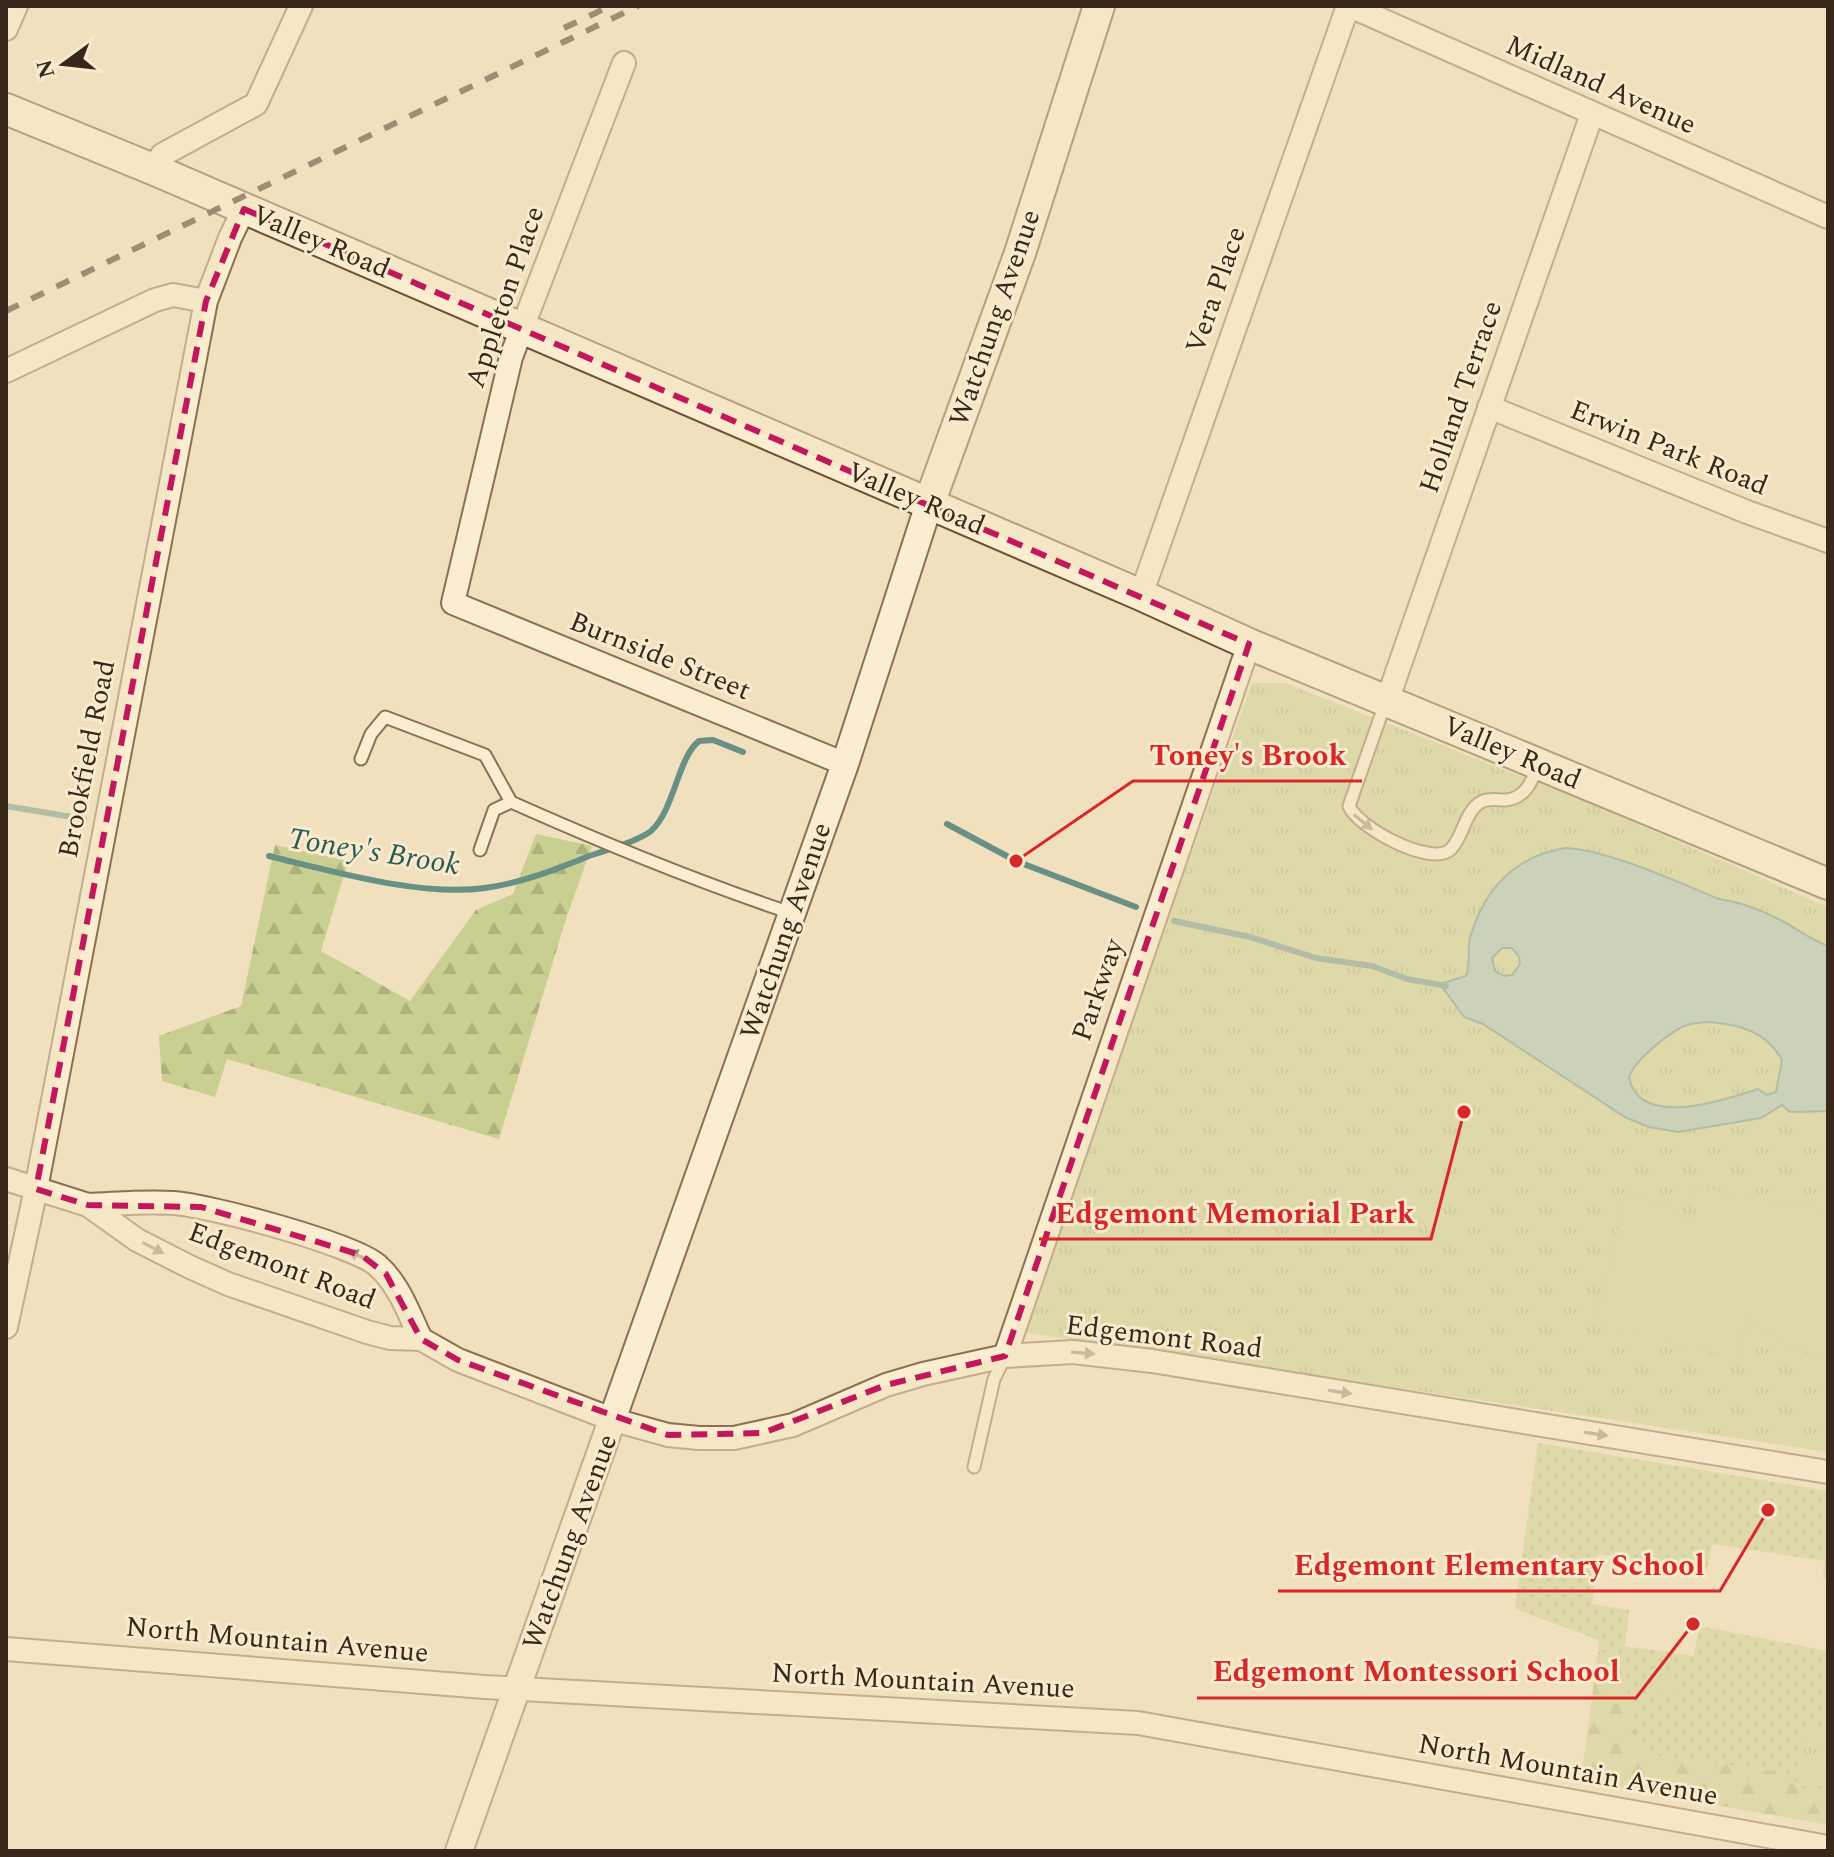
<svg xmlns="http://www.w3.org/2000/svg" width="1834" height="1857" font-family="Spectral,serif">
<defs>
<pattern id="grass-dots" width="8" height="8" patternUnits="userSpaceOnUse" patternTransform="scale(2)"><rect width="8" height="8" fill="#c9cf90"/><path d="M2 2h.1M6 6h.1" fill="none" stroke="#adb27c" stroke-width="1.8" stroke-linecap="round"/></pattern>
<pattern id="forest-firs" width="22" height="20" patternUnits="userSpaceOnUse" patternTransform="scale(2)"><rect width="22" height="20" fill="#c9cf90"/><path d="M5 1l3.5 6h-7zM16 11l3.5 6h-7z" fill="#adb27c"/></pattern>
<pattern id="park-tufts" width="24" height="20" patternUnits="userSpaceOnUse" patternTransform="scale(2)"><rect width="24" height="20" fill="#c9cf90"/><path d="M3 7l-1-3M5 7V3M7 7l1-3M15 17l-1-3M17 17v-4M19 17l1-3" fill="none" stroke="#adb27c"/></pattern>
</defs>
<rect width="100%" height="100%" fill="#f1e0bd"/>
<path fill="url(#grass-dots)" d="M 1538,1443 L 1828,1491 L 1828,1578 L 1823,1578 L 1825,1561 L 1712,1544 L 1707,1570 L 1599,1554 L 1592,1604 L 1629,1610 L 1625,1646 L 1694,1656 L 1699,1626 L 1828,1651 L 1828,1731 L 1807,1727 L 1795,1777 L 1819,1783 L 1828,1746 L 1828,1789 L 1801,1788 L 1785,1773 L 1644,1754 L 1632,1717 L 1620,1653 L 1598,1652 L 1599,1640 L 1515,1609 Z"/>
<path fill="url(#forest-firs)" d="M 536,834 L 592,846 L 566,919 L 499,1139 L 227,1059 L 215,1097 L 162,1081 L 159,1036 L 241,1006 L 275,845 L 348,861 L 321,951 L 410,1001 L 476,910 L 513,894 Z
M 1598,1652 L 1620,1653 L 1632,1717 L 1644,1754 L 1785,1773 L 1801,1788 L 1828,1789 L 1828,1825 L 1581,1781 Z"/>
<path fill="url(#park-tufts)" d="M 1252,683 L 1285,683 L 1596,806 L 1828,907 L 1828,1452 L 1021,1332 Z
M 1807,1726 L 1828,1731 L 1828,1746 L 1819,1783 L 1794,1777 Z"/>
<path fill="#c9cf90" d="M 1696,1187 L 1828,1211 L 1828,1357 L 1791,1349 L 1746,1317 L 1741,1359 L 1595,1323 L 1626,1196 L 1661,1202 L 1695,1222 Z
M 1653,1675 L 1681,1678 L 1679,1696 L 1650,1693 Z"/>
<path fill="#a1c2b7" stroke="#689085" stroke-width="2" fill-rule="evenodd" d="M 1565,848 C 1609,850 1677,882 1719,899 C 1741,902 1764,911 1784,922 C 1799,930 1811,940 1828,946 L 1828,1111 L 1790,1112 L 1782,1105 L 1761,1118 L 1678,1132 L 1649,1127 L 1625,1117 L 1483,1024 L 1464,1017 L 1440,984 L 1466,976 C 1471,964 1467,951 1470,938 C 1484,889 1514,857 1565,848 ZM 1502,948 L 1512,948 L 1519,957 L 1520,964 L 1512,975 L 1504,976 L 1495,971 L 1492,958 ZM 1710,1022 C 1740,1025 1766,1031 1782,1060 L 1776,1092 L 1767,1095 L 1758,1089 C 1727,1099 1640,1130 1629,1078 C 1632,1062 1669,1033 1684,1026 C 1693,1023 1701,1022 1710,1022 Z"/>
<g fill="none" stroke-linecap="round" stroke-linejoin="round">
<path stroke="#689085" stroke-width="6" d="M 6,806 L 84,819
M 947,824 L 1016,861 L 1136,907
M 269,856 C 332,871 420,897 485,888 C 521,883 555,870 589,856 C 606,850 637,842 651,831 C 674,811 678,757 699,741 L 713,740 L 743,752
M 1174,921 L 1250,937 L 1316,958 L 1372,966 L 1407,979 L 1446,986"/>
<g stroke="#8a7055" stroke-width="15">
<path id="service" d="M 1386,701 L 1349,806 C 1357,827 1432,868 1451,849 C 1463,837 1465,811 1481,802 C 1488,798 1497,800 1505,800 C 1524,799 1533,781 1537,766
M 361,759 L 371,734 L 385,717 L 485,755 L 511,802
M 480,850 L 494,810 L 511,802 C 603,843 695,881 791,913
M 974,1467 L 994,1379 L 1005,1357"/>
</g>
<g stroke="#8a7055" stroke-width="26">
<path id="minor" d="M 1350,6 L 1828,217
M 6,29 L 16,6
M 624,63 L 511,357 L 453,603 L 845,764
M 155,170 L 162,155 L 256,104 L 301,6
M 6,371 L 155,300 L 173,295 L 206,301
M 1489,407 L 1747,512 L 1828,541
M 1141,595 L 1348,6
M 1387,701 L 1592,114
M 6,1179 L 88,1205 L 137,1240 L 190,1267 L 228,1284 L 367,1332 L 390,1338 L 421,1339 L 458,1360 L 614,1420 L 668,1435 L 699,1438 L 734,1438 L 793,1425 L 886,1385 L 923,1374 L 1005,1356 L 1073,1352 L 1152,1361 L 1828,1472
M 88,1205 C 116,1204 145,1201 173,1203 C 209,1205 352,1244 377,1265 C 399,1284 409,1314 421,1339
M 6,1327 L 36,1189 L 206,301 L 230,238 L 244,209
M 1005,1356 L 1249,644
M 6,1649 L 485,1687 L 1138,1723 L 1828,1847"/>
</g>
<g stroke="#8a7055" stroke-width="30">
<path id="tertiary" d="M 459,1851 L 845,764 L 929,504"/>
</g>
<g stroke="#6b5138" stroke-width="34">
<path id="secondary" d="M 6,109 L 155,170 L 1141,595 L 1249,644 L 1828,884
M 929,504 L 1020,253 L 1099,6"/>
</g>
<use href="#service" stroke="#fbedd0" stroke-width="11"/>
<use href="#minor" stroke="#fbedd0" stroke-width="22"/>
<use href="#tertiary" stroke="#fbedd0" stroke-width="26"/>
<use href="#secondary" stroke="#fbedd0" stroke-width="30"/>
<path stroke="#38281b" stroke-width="6" stroke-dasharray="14 14" stroke-linecap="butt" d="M 564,28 L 610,6
M 6,311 L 638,6"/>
</g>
<defs><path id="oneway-solid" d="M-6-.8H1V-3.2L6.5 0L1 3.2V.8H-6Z" transform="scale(2)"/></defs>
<g fill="#9a8a76">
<use href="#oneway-solid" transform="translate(1363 822) rotate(39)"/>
<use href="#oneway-solid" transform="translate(153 1248) rotate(28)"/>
<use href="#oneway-solid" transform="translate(359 1256) rotate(-156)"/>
<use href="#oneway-solid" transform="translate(1083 1353) rotate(4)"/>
<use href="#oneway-solid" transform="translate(1340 1392) rotate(9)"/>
<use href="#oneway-solid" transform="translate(1596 1434) rotate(9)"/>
</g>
<path d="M0 0H1834V1857H0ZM 244,209 L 1249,644 L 1005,1356 L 886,1385 L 763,1433 L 668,1435 L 458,1360 L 421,1339 L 386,1274 L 361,1255 L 201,1207 L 88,1205 L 36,1189 L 206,301 Z" fill="#f1e0bd" fill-opacity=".55" fill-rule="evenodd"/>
<path fill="none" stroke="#c2185b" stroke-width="6" stroke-dasharray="16 10" stroke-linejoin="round" d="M 244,209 L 1249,644 L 1005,1356 L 886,1385 L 763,1433 L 668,1435 L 458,1360 L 421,1339 L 386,1274 L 361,1255 L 201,1207 L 88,1205 L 36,1189 L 206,301 Z"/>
<g text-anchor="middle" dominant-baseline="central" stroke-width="6" stroke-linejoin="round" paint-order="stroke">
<g font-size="28" fill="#38281b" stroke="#f8eacd">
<text transform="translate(1601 85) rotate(24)">Midland Avenue</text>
<text transform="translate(321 242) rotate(23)">Valley Road</text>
<text transform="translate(1216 290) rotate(-71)">Vera Place</text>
<text transform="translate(505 297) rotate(-71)">Appleton Place</text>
<text transform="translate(995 318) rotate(-71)">Watchung Avenue</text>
<text transform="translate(1461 397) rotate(-71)">Holland Terrace</text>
<text transform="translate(1669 448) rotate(22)">Erwin Park Road</text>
<text transform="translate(916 499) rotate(23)">Valley Road</text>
<text transform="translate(660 656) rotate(22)">Burnside Street</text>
<text transform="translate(1512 753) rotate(23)">Valley Road</text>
<text transform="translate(87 759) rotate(-79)">Brookfield Road</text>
<text transform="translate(786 931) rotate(-71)">Watchung Avenue</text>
<text transform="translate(1098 990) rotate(-71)">Parkway</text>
<text transform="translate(282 1266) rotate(21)">Edgemont Road</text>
<text transform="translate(1164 1337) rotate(7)">Edgemont Road</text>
<text transform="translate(570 1542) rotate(-70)">Watchung Avenue</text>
<text transform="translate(277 1640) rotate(5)">North Mountain Avenue</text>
<text transform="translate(923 1681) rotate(3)">North Mountain Avenue</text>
<text transform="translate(1568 1770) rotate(10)">North Mountain Avenue</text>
</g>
<g font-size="30" font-style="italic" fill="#295955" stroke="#f8eacd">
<text transform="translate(374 852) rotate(9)">Toney's Brook</text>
</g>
</g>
<path fill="none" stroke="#d62828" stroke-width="3" d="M1016 861L1133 781H1362M1464 1112L1431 1239H1039M1768 1510L1720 1591H1278M1693 1624L1636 1698H1197"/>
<g fill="#d62828" stroke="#f8eacd" stroke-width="3">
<circle cx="1016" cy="861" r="8"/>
<circle cx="1464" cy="1112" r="8"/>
<circle cx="1768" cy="1510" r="8"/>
<circle cx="1693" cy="1624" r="8"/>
</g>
<g font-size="30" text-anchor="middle" font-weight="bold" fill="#d62828" stroke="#f8eacd" stroke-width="6" stroke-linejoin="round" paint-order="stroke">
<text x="1248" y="765">Toney's Brook</text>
<text x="1235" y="1223">Edgemont Memorial Park</text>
<text x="1499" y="1575">Edgemont Elementary School</text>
<text x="1416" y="1681">Edgemont Montessori School</text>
</g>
<rect width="1834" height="1857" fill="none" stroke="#38281b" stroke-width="16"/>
<g transform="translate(64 64) rotate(255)" stroke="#f8eacd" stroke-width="6" paint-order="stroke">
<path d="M0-6L14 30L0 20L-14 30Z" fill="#38281b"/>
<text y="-12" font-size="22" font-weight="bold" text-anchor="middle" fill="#38281b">N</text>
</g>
</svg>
